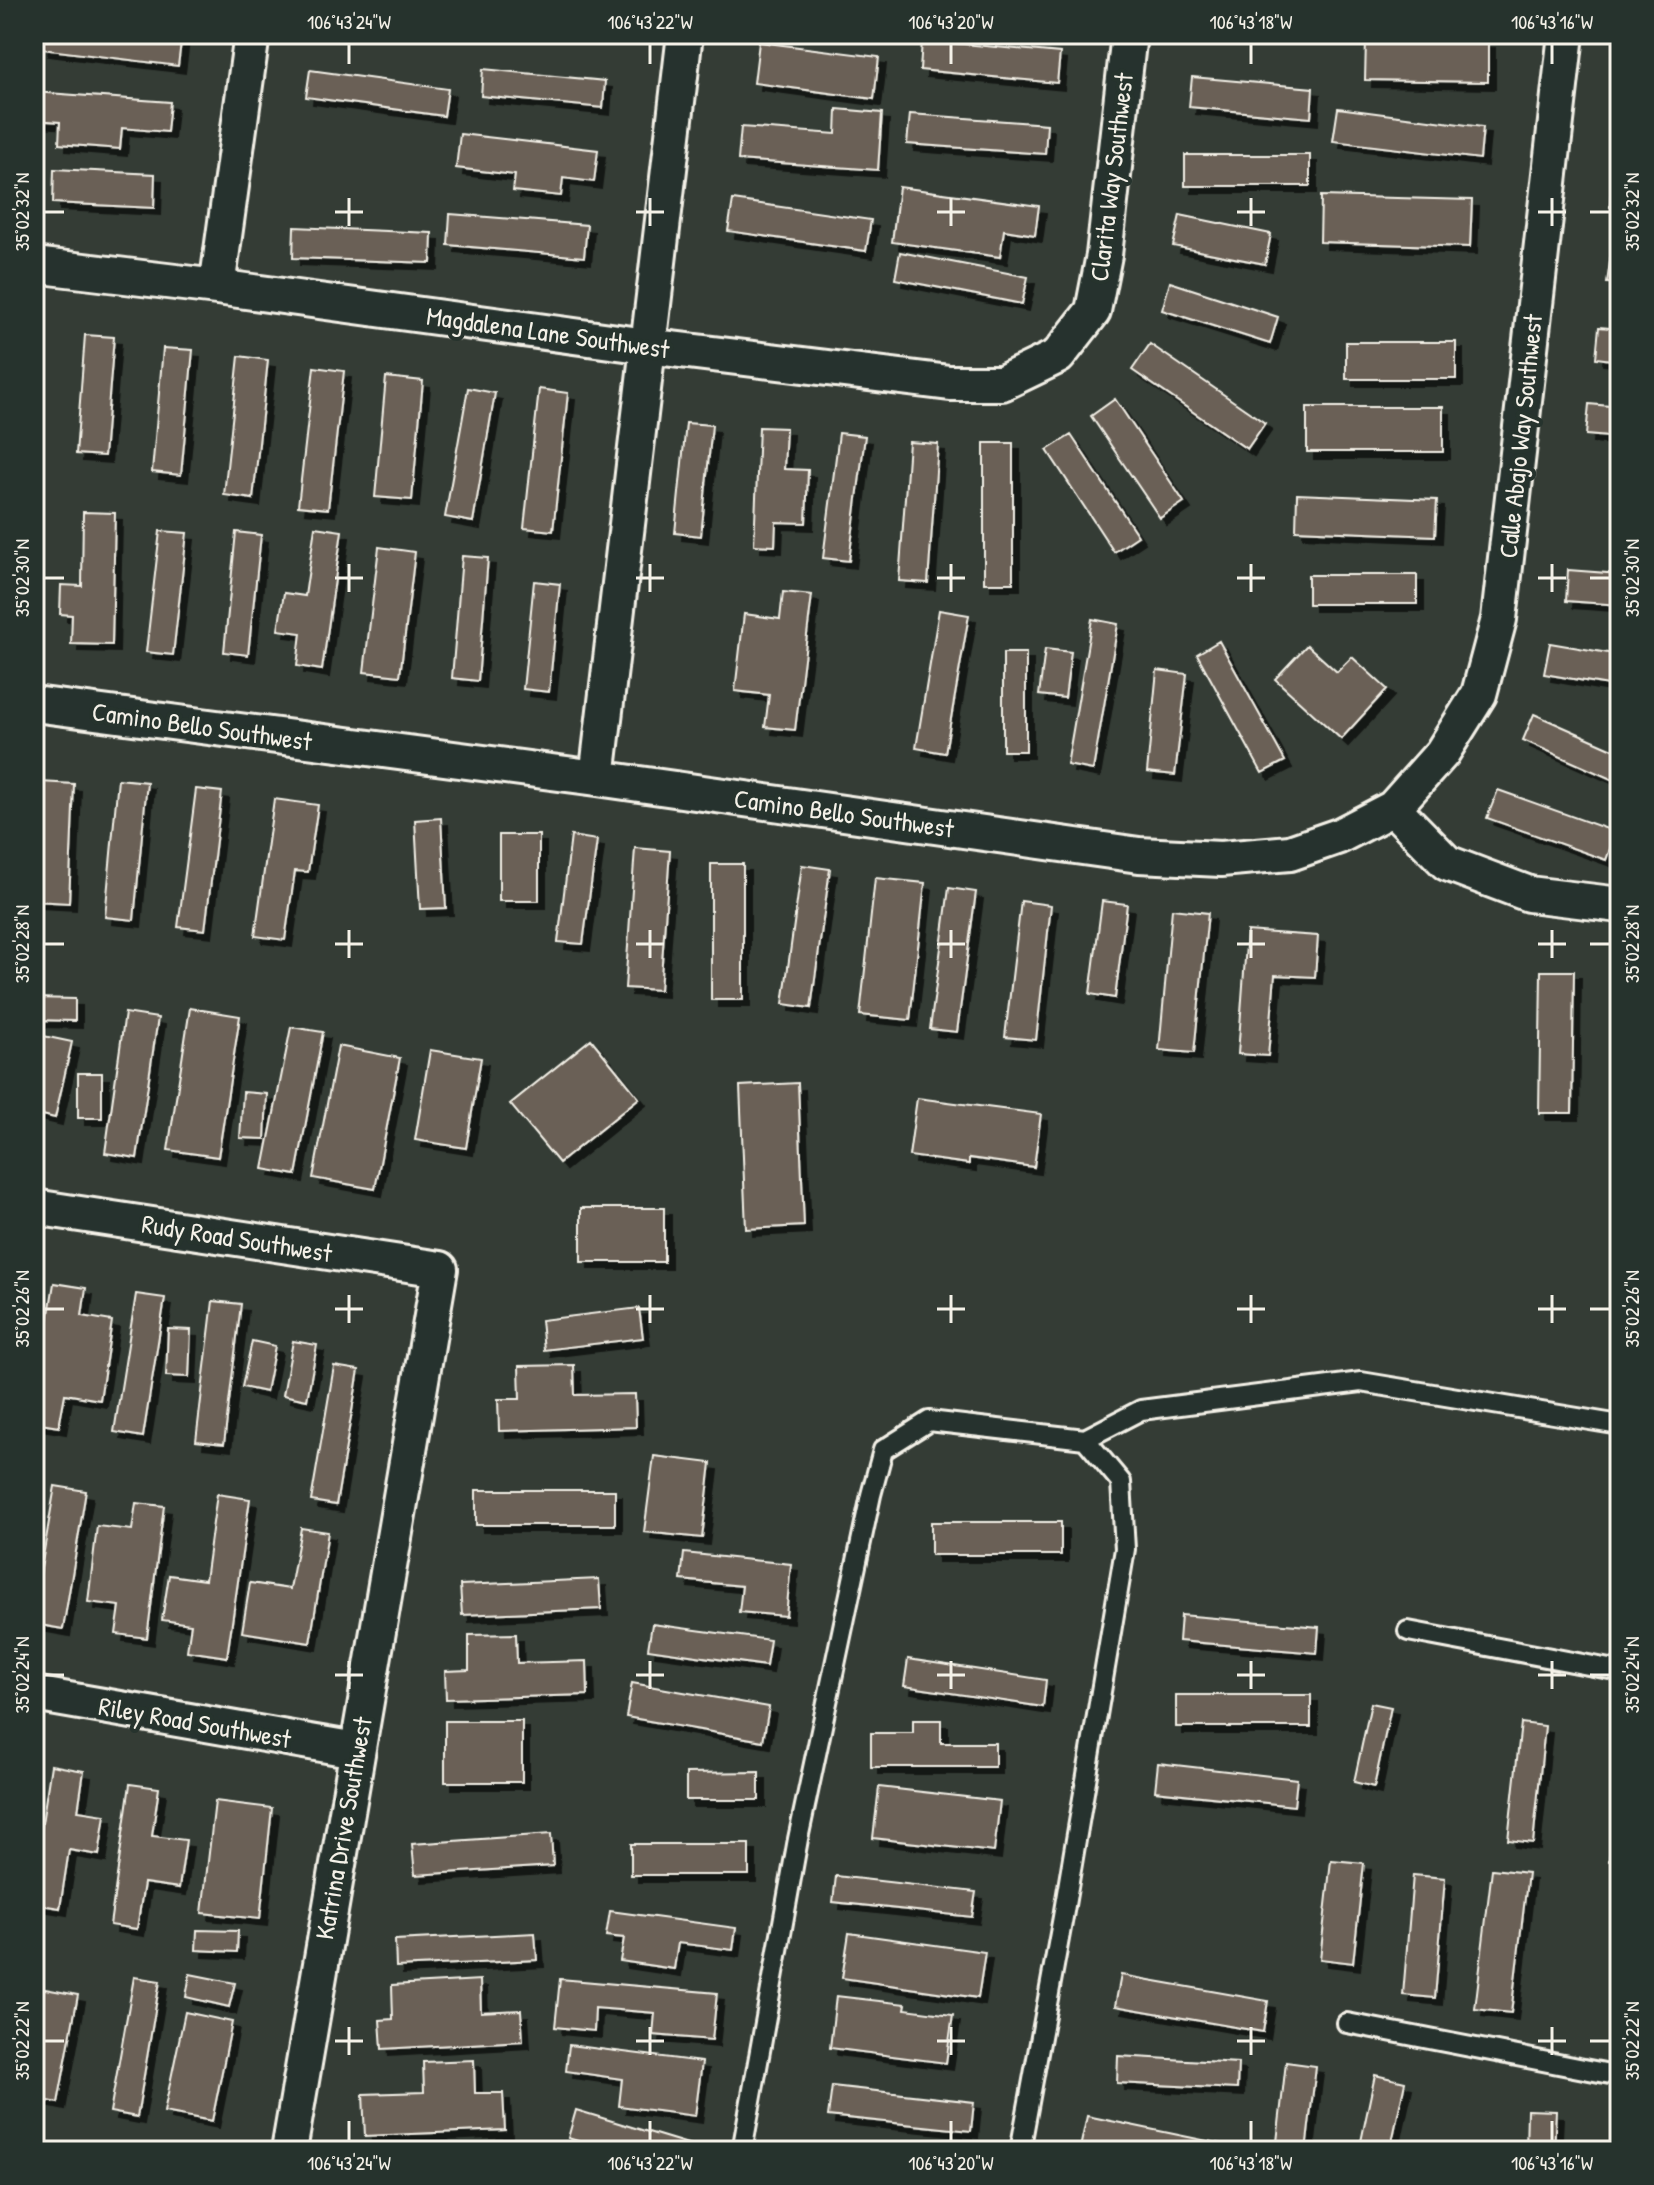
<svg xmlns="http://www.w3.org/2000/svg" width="1654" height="2185" font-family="'Patrick Hand',sans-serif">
<defs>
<filter id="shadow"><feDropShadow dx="7" dy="7" stdDeviation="0" flood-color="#0009"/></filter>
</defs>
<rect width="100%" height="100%" fill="#343c35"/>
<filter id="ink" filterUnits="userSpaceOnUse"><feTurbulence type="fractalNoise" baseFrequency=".0125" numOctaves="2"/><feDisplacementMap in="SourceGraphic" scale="16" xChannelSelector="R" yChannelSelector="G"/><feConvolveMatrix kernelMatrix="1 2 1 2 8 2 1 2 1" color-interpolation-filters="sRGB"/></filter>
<g filter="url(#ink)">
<path fill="#6b6056" stroke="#f4f1e8" stroke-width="2" filter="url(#shadow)" d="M 43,34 L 182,34 L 178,66 L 41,49 Z
M 922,40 L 1060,53 L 1057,83 L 920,70 Z
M 1366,40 L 1488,41 L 1488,82 L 1365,80 Z
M 759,42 L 879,57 L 874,99 L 754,83 Z
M 483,69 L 605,81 L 603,108 L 481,96 Z
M 310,70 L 448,89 L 444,116 L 306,97 Z
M 1192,77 L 1313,88 L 1311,118 L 1189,107 Z
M 34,92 L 170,102 L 167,132 L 122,128 L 120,149 L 59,144 L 60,122 L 34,120 Z
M 1338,108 L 1483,127 L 1480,159 L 1333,141 Z
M 837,109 L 882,113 L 878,170 L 738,160 L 741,127 L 836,134 Z
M 910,114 L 1047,124 L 1045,154 L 907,144 Z
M 460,134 L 598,150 L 594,182 L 563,178 L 561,196 L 513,191 L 515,175 L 456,168 Z
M 1185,155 L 1310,155 L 1310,186 L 1185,186 Z
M 54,169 L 155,174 L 154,208 L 53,203 Z
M 1612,180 L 1620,181 L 1620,208 L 1610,207 Z
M 899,187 L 1039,206 L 1035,235 L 1004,230 L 1000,257 L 892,242 Z
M 1321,196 L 1472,200 L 1470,247 L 1320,242 Z
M 733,200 L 871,220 L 866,251 L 728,231 Z
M 450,214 L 587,225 L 584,257 L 448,245 Z
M 1180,215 L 1271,234 L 1265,264 L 1173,246 Z
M 294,227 L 432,233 L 431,263 L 293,258 Z
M 900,252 L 1028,277 L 1022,304 L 895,279 Z
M 1611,254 L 1620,255 L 1620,284 L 1607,283 Z
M 1170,282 L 1278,317 L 1270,344 L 1162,310 Z
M 1599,327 L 1620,329 L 1620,361 L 1596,358 Z
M 85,335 L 114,337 L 104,456 L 76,454 Z
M 1346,342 L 1456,342 L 1456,379 L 1346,379 Z
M 1150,344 L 1265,423 L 1247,449 L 1132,370 Z
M 163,348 L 193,350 L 181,475 L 152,472 Z
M 239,356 L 268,360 L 253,499 L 224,495 Z
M 314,367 L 344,371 L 328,509 L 298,506 Z
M 386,377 L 423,381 L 412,500 L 375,497 Z
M 468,388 L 495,393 L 473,522 L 445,517 Z
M 539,389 L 568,393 L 553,531 L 524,528 Z
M 1115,399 L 1184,502 L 1160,518 L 1091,416 Z
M 1589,404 L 1620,407 L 1620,438 L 1586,435 Z
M 1307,407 L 1443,407 L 1443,452 L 1307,452 Z
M 686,423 L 712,425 L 701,536 L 675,533 Z
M 759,427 L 786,428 L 784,469 L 808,470 L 806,523 L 776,522 L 775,546 L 754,545 Z
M 839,433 L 865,436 L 849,561 L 823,558 Z
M 1071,435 L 1138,536 L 1114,552 L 1047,450 Z
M 909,442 L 938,444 L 928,583 L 899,581 Z
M 984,443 L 1013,443 L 1013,583 L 984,583 Z
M 1297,494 L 1437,500 L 1435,536 L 1296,530 Z
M 83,512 L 115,513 L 112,645 L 71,644 L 72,615 L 60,614 L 61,585 L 82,586 Z
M 315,527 L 342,531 L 322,670 L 297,666 L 301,633 L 278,630 L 284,593 L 305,596 Z
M 160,531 L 187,533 L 173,655 L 146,652 Z
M 236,532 L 261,535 L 248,655 L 224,652 Z
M 379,547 L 415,552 L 400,676 L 364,672 Z
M 462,556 L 488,558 L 478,681 L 452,678 Z
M 1568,570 L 1620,574 L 1620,605 L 1566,601 Z
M 1308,575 L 1417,575 L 1417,604 L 1308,604 Z
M 534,581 L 560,584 L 549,692 L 523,689 Z
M 783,592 L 812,595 L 795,730 L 765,727 L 769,695 L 735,691 L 744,614 L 780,619 Z
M 939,610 L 969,615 L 945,753 L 916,748 Z
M 1092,619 L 1118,624 L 1093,770 L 1067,765 Z
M 1219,641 L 1285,761 L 1262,773 L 1197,654 Z
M 1550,643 L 1620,655 L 1620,687 L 1544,674 Z
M 1307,645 L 1337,672 L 1352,657 L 1387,689 L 1341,739 L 1275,679 Z
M 1045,649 L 1071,652 L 1065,698 L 1039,695 Z
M 1003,653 L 1026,653 L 1026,751 L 1003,751 Z
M 1157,670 L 1187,674 L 1175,775 L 1147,772 Z
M 1534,714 L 1620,752 L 1620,783 L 1523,740 Z
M 118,779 L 147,782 L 134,920 L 105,917 Z
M 40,782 L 74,784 L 69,903 L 34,901 Z
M 196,789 L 222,792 L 205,930 L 178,927 Z
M 1498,790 L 1616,832 L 1606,860 L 1487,818 Z
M 274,799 L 318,805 L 308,872 L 295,871 L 285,940 L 255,936 Z
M 441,818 L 446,908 L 420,909 L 415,820 Z
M 499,835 L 539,835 L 539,901 L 499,901 Z
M 571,836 L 597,840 L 583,944 L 558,942 Z
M 635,848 L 670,851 L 660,990 L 625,988 Z
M 711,864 L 743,864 L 743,1000 L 711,1000 Z
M 802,865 L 830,869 L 811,1008 L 783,1004 Z
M 875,878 L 925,883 L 910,1020 L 860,1015 Z
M 949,888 L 976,892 L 957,1032 L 930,1029 Z
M 1021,901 L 1051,905 L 1036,1040 L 1005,1037 Z
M 1102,901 L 1127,904 L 1115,998 L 1090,994 Z
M 1172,909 L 1208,913 L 1194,1053 L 1159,1050 Z
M 1247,931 L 1318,936 L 1315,977 L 1275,975 L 1268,1056 L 1238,1054 Z
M 1541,971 L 1574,971 L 1572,1113 L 1539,1113 Z
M 34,998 L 75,999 L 75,1021 L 34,1020 Z
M 190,1008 L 240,1016 L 218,1157 L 168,1150 Z
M 125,1013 L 158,1018 L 137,1158 L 105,1153 Z
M 291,1027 L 323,1032 L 296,1175 L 263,1169 Z
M 34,1034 L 72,1042 L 55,1118 L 34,1113 Z
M 591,1039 L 639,1098 L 559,1163 L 510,1104 Z
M 338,1046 L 400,1058 L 375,1189 L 313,1178 Z
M 430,1050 L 481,1058 L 466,1148 L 415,1140 Z
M 78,1073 L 102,1073 L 102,1118 L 78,1118 Z
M 798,1083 L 804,1226 L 746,1229 L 740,1086 Z
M 243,1092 L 267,1094 L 265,1139 L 240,1138 Z
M 917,1098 L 1041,1114 L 1034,1167 L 969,1158 L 969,1164 L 909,1156 Z
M 581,1208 L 664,1208 L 664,1262 L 581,1262 Z
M 54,1283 L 86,1288 L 82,1316 L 112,1321 L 100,1400 L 65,1394 L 59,1427 L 34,1423 L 34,1408 Z
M 136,1294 L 165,1298 L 143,1437 L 114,1432 Z
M 213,1301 L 241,1304 L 224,1444 L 196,1441 Z
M 639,1308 L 643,1338 L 544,1350 L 541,1320 Z
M 168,1329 L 191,1330 L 189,1377 L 166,1376 Z
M 252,1341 L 275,1346 L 266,1392 L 242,1387 Z
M 293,1341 L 317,1345 L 307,1400 L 283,1395 Z
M 574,1365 L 575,1395 L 635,1394 L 636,1427 L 499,1431 L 498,1399 L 520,1399 L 519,1366 Z
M 334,1366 L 359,1370 L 336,1505 L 311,1501 Z
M 654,1456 L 711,1463 L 702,1538 L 644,1532 Z
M 55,1486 L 86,1491 L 63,1629 L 34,1624 L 34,1610 Z
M 476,1490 L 615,1490 L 615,1525 L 476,1525 Z
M 217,1494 L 250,1499 L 227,1657 L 187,1651 L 191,1624 L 162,1620 L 169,1575 L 205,1580 Z
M 136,1503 L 164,1506 L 147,1638 L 116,1634 L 120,1606 L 88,1602 L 97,1526 L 132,1530 Z
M 931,1522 L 1061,1522 L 1061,1555 L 931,1555 Z
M 301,1528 L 328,1532 L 310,1643 L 242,1632 L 250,1583 L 290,1589 Z
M 684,1553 L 791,1564 L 786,1616 L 739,1612 L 742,1586 L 681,1580 Z
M 599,1579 L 601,1609 L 462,1615 L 460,1585 Z
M 1181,1615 L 1319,1627 L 1317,1653 L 1179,1641 Z
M 652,1624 L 770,1640 L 766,1666 L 648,1649 Z
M 516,1634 L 517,1663 L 587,1661 L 588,1695 L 446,1699 L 445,1671 L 469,1670 L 469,1635 Z
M 908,1659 L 1046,1680 L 1043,1707 L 904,1686 Z
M 632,1683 L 769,1707 L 763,1741 L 626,1717 Z
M 1176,1695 L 1311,1695 L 1311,1727 L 1176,1727 Z
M 1371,1703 L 1391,1707 L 1374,1787 L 1354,1782 Z
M 913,1720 L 941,1720 L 941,1743 L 995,1743 L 995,1767 L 871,1767 L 871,1733 L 913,1733 Z
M 445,1721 L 522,1721 L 522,1782 L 445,1782 Z
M 1521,1723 L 1545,1726 L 1533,1843 L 1508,1840 Z
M 1158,1763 L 1297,1779 L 1294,1806 L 1155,1791 Z
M 51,1765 L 84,1771 L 78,1811 L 105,1815 L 99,1855 L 69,1850 L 60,1908 L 34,1904 L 34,1875 Z
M 759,1772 L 759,1800 L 686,1800 L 686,1773 Z
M 1620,1774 L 1620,1863 L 1609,1861 Z
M 130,1784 L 159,1788 L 152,1836 L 186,1840 L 179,1888 L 144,1883 L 137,1929 L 110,1925 Z
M 879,1787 L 1000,1801 L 994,1852 L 873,1838 Z
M 215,1801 L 272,1808 L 260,1919 L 202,1913 Z
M 551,1834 L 553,1866 L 415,1875 L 412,1844 Z
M 631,1844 L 749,1844 L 749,1875 L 631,1875 Z
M 1331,1860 L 1364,1863 L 1353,1963 L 1320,1959 Z
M 1492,1869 L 1528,1873 L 1511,2013 L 1475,2009 Z
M 1413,1875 L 1445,1878 L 1435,1998 L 1403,1995 Z
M 836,1876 L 976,1892 L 972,1917 L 833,1902 Z
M 610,1911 L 736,1928 L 733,1950 L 678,1943 L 674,1969 L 620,1961 L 624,1938 L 606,1936 Z
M 197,1930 L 238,1931 L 237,1952 L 196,1950 Z
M 535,1933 L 537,1960 L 396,1967 L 395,1940 Z
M 849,1933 L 985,1952 L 978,1998 L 842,1978 Z
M 190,1974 L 235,1983 L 229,2007 L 186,1997 Z
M 1121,1975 L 1268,2001 L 1263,2032 L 1115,2006 Z
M 134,1977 L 160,1981 L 137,2117 L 110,2112 Z
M 560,1979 L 717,1993 L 712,2040 L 653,2035 L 655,2013 L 595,2008 L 594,2031 L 555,2027 Z
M 480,1980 L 481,2012 L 521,2010 L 523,2041 L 382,2049 L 380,2020 L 393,2019 L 392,1985 Z
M 34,1987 L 78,1995 L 58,2103 L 34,2098 Z
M 836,1996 L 906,2004 L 905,2009 L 953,2015 L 946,2063 L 830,2048 Z
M 185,2012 L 232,2022 L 212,2121 L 164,2112 Z
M 569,2045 L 702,2062 L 695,2116 L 619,2106 L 622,2079 L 566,2071 Z
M 1118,2056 L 1238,2063 L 1237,2089 L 1117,2083 Z
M 474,2060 L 475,2093 L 503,2093 L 505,2130 L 365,2136 L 363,2094 L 424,2092 L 423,2062 Z
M 1286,2062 L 1316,2066 L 1306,2151 L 1276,2151 Z
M 1375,2075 L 1405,2082 L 1390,2151 L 1359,2151 Z
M 832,2086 L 974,2102 L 971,2131 L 828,2116 Z
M 576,2110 L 691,2145 L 689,2151 L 611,2151 L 568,2138 Z
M 1527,2110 L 1556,2111 L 1554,2151 L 1526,2151 Z
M 1087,2116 L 1222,2144 L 1221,2151 L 1096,2151 L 1080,2148 Z"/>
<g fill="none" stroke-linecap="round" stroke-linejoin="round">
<g stroke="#f4f1e8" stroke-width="24">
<path id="lane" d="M 1085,1439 L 1141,1410 L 1361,1382 L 1620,1425
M 1408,1631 L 1620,1671
M 1347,2023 L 1620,2076
M 742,2151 L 798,1839 L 871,1495 L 883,1450 L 929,1421 L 1085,1439 L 1121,1482 L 1125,1549 L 1063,1917 L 1020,2151"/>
</g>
<g stroke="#f4f1e8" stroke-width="40">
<path id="street" d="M 34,265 L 217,287 L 647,346 L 950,383 L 1002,383 L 1058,356 L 1093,311 L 1104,255 L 1129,34
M 217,287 L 252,34
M 34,704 L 597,778 L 1139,855 L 1221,859 L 1290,853 L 1339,836 L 1393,808 L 1447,863 L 1529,894 L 1620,905
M 597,778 L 685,34
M 1393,808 L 1442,753 L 1479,694 L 1499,619 L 1566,34
M 34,1207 L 440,1269 L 289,2151
M 34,1694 L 356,1750"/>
</g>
<use href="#lane" stroke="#26332d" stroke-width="18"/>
<use href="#street" stroke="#26332d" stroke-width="34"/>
</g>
</g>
<path fill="none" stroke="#f4f1e8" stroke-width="3" d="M 349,44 L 349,64M 650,44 L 650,64M 951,44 L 951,64M 1251,44 L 1251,64M 1552,44 L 1552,64M 349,198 L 349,226M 650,198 L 650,226M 951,198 L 951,226M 1251,198 L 1251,226M 1552,198 L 1552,226M 44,212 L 64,212M 335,212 L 363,212M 636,212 L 664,212M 937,212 L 965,212M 1237,212 L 1265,212M 1538,212 L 1566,212M 1590,212 L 1610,212M 349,564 L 349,592M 650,564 L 650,592M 951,564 L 951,592M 1251,564 L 1251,592M 1552,564 L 1552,592M 44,578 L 64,578M 335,578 L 363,578M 636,578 L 664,578M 937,578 L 965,578M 1237,578 L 1265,578M 1538,578 L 1566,578M 1590,578 L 1610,578M 349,930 L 349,958M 650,930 L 650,958M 951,930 L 951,958M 1251,930 L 1251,958M 1552,930 L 1552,958M 44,944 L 64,944M 335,944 L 363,944M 636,944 L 664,944M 937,944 L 965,944M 1237,944 L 1265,944M 1538,944 L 1566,944M 1590,944 L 1610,944M 349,1295 L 349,1323M 650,1295 L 650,1323M 951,1295 L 951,1323M 1251,1295 L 1251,1323M 1552,1295 L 1552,1323M 44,1309 L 64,1309M 335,1309 L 363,1309M 636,1309 L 664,1309M 937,1309 L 965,1309M 1237,1309 L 1265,1309M 1538,1309 L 1566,1309M 1590,1309 L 1610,1309M 349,1661 L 349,1689M 650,1661 L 650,1689M 951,1661 L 951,1689M 1251,1661 L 1251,1689M 1552,1661 L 1552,1689M 44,1675 L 64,1675M 335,1675 L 363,1675M 636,1675 L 664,1675M 937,1675 L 965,1675M 1237,1675 L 1265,1675M 1538,1675 L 1566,1675M 1590,1675 L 1610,1675M 349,2027 L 349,2055M 650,2027 L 650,2055M 951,2027 L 951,2055M 1251,2027 L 1251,2055M 1552,2027 L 1552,2055M 44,2041 L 64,2041M 335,2041 L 363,2041M 636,2041 L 664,2041M 937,2041 L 965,2041M 1237,2041 L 1265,2041M 1538,2041 L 1566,2041M 1590,2041 L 1610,2041M 349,2121 L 349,2141M 650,2121 L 650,2141M 951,2121 L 951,2141M 1251,2121 L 1251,2141M 1552,2121 L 1552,2141"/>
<g text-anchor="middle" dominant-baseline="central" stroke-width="8" stroke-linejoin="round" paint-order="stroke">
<g font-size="26" fill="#f4f1e8" stroke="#26332d">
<text transform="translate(1111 177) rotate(-83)">Clarita Way Southwest</text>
<text transform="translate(548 332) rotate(8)">Magdalena Lane Southwest</text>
<text transform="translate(1520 436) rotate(-84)">Calle Abajo Way Southwest</text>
<text transform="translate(202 726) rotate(8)">Camino Bello Southwest</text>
<text transform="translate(844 813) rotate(8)">Camino Bello Southwest</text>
<text transform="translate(237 1238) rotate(9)">Rudy Road Southwest</text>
<text transform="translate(195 1722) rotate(10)">Riley Road Southwest</text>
<text transform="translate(343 1828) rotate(-80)">Katrina Drive Southwest</text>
</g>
</g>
<rect width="1654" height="2185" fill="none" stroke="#26332d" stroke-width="88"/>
<rect x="44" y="44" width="1566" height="2097" fill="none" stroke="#f4f1e8" stroke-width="3"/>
<g font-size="20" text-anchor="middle" fill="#f4f1e8">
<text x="349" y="29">106°43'24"W</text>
<text x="650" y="29">106°43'22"W</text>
<text x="951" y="29">106°43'20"W</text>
<text x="1251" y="29">106°43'18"W</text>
<text x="1552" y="29">106°43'16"W</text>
<text transform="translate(22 212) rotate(-90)" y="7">35°02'32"N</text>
<text transform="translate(1632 212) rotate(-90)" y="7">35°02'32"N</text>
<text transform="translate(22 578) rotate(-90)" y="7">35°02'30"N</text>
<text transform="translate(1632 578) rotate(-90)" y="7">35°02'30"N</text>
<text transform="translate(22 944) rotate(-90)" y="7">35°02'28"N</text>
<text transform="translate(1632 944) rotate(-90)" y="7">35°02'28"N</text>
<text transform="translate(22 1309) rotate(-90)" y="7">35°02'26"N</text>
<text transform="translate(1632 1309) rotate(-90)" y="7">35°02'26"N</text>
<text transform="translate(22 1675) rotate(-90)" y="7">35°02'24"N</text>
<text transform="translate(1632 1675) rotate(-90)" y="7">35°02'24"N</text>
<text transform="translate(22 2041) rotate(-90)" y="7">35°02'22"N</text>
<text transform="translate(1632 2041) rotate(-90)" y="7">35°02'22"N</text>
<text x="349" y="2170">106°43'24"W</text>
<text x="650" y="2170">106°43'22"W</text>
<text x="951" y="2170">106°43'20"W</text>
<text x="1251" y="2170">106°43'18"W</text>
<text x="1552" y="2170">106°43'16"W</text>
</g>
</svg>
